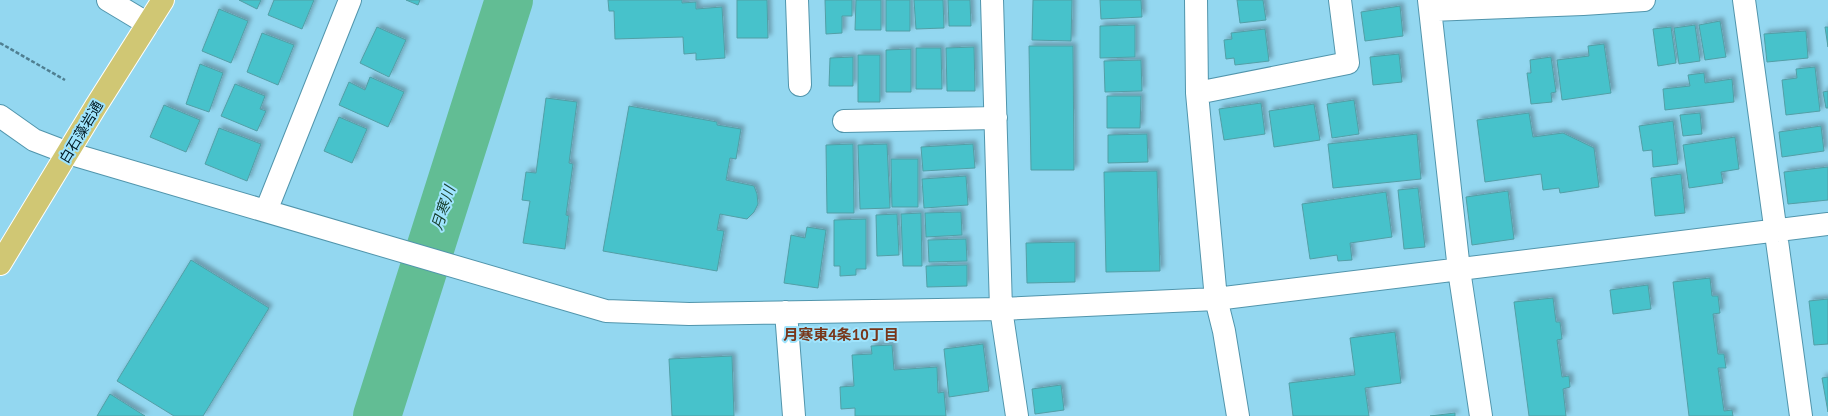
<svg xmlns="http://www.w3.org/2000/svg" width="1828" height="416" font-family="'PT Sans','Noto Sans JP',sans-serif">
<defs>
<filter id="shadow"><feDropShadow dx="3.5" dy="-3.5" stdDeviation="2" flood-color="#0004"/></filter>
</defs>
<rect width="100%" height="100%" fill="#93d7f0"/>
<g fill="none" stroke-linecap="round" stroke-linejoin="round">
<path stroke="#62bd94" stroke-width="48" d="M 377,416 L 509,0"/>
</g>
<path fill="#47c2cb" stroke="#529fa6" filter="url(#shadow)" d="M 239,0 L 261,0 L 257,9 Z
M 274,0 L 314,0 L 302,29 L 268,15 Z
M 406,0 L 420,0 L 418,5 Z
M 608,0 L 682,0 L 682,3 L 696,2 L 696,9 L 722,7 L 725,58 L 696,60 L 696,53 L 684,54 L 683,37 L 615,39 L 614,11 L 609,11 Z
M 737,0 L 767,0 L 768,38 L 737,38 Z
M 825,0 L 852,0 L 852,16 L 842,16 L 842,33 L 826,34 Z
M 856,0 L 881,0 L 881,30 L 855,30 Z
M 886,0 L 910,0 L 910,31 L 886,31 Z
M 914,0 L 943,0 L 944,28 L 916,29 Z
M 948,0 L 970,0 L 971,26 L 949,26 Z
M 1033,0 L 1072,0 L 1071,41 L 1032,40 Z
M 1100,0 L 1141,0 L 1142,17 L 1101,19 Z
M 1237,0 L 1263,0 L 1266,20 L 1240,23 Z
M 1400,6 L 1403,36 L 1365,41 L 1361,12 Z
M 219,9 L 248,21 L 231,63 L 202,51 Z
M 1720,21 L 1726,57 L 1705,60 L 1699,25 Z
M 1135,25 L 1135,57 L 1100,58 L 1100,26 Z
M 1695,25 L 1700,61 L 1679,64 L 1674,28 Z
M 377,27 L 406,40 L 389,77 L 360,63 Z
M 1671,27 L 1676,63 L 1658,66 L 1653,29 Z
M 1825,27 L 1828,27 L 1828,47 Z
M 1265,29 L 1269,61 L 1235,65 L 1234,58 L 1226,59 L 1224,40 L 1232,39 L 1231,33 Z
M 1806,31 L 1808,58 L 1767,62 L 1764,34 Z
M 262,33 L 294,45 L 278,85 L 247,72 Z
M 1604,44 L 1611,93 L 1562,100 L 1557,60 L 1589,56 L 1588,46 Z
M 1029,46 L 1073,46 L 1074,170 L 1031,170 Z
M 974,47 L 975,91 L 947,91 L 946,48 Z
M 916,48 L 941,48 L 942,89 L 916,89 Z
M 911,49 L 911,92 L 886,92 L 886,50 Z
M 1399,54 L 1402,82 L 1373,85 L 1370,57 Z
M 858,55 L 880,55 L 880,102 L 858,102 Z
M 853,57 L 853,86 L 829,86 L 830,58 Z
M 1551,57 L 1556,92 L 1551,93 L 1552,102 L 1531,104 L 1527,73 L 1531,73 L 1530,60 Z
M 1141,60 L 1142,91 L 1105,92 L 1104,61 Z
M 200,64 L 223,73 L 209,112 L 186,104 Z
M 1815,67 L 1820,111 L 1786,115 L 1782,80 L 1797,78 L 1796,69 Z
M 1704,73 L 1705,83 L 1732,79 L 1734,102 L 1665,110 L 1663,89 L 1690,86 L 1688,75 Z
M 370,77 L 404,92 L 388,127 L 339,105 L 349,82 L 365,90 Z
M 235,84 L 265,96 L 260,109 L 266,111 L 257,131 L 221,116 Z
M 1828,91 L 1828,108 L 1826,108 L 1823,92 Z
M 1107,96 L 1141,96 L 1140,128 L 1107,128 Z
M 546,98 L 577,102 L 569,163 L 573,164 L 566,215 L 569,216 L 565,249 L 523,243 L 530,201 L 522,200 L 526,172 L 536,173 Z
M 1354,100 L 1359,134 L 1332,138 L 1327,104 Z
M 1261,103 L 1265,134 L 1224,140 L 1219,109 Z
M 1314,104 L 1320,140 L 1274,147 L 1269,111 Z
M 164,105 L 200,120 L 186,152 L 150,137 Z
M 629,106 L 717,122 L 717,125 L 741,129 L 736,159 L 730,158 L 726,180 L 754,186 L 757,194 L 758,204 L 754,212 L 747,219 L 720,214 L 717,230 L 724,231 L 717,271 L 603,251 Z
M 1529,113 L 1533,137 L 1563,133 L 1594,148 L 1599,187 L 1560,193 L 1559,188 L 1543,190 L 1541,174 L 1485,182 L 1477,120 Z
M 1700,113 L 1702,134 L 1683,136 L 1680,115 Z
M 339,117 L 367,129 L 352,163 L 324,151 Z
M 1673,121 L 1678,164 L 1653,167 L 1652,150 L 1643,151 L 1639,126 Z
M 1821,126 L 1824,151 L 1782,157 L 1779,132 Z
M 219,128 L 261,144 L 247,181 L 205,164 Z
M 1147,134 L 1148,162 L 1108,163 L 1108,135 Z
M 1417,134 L 1421,179 L 1333,188 L 1328,144 Z
M 1735,137 L 1739,169 L 1721,172 L 1723,183 L 1689,188 L 1683,145 Z
M 853,144 L 854,213 L 827,213 L 826,145 Z
M 887,144 L 890,208 L 860,209 L 858,145 Z
M 973,144 L 975,168 L 923,171 L 921,147 Z
M 891,159 L 918,159 L 918,207 L 892,207 Z
M 1828,167 L 1828,200 L 1788,204 L 1784,172 Z
M 1157,171 L 1160,271 L 1106,272 L 1104,172 Z
M 1681,174 L 1685,213 L 1655,216 L 1651,178 Z
M 966,176 L 968,205 L 924,208 L 922,179 Z
M 1418,188 L 1425,247 L 1404,249 L 1398,190 Z
M 1508,191 L 1514,239 L 1472,245 L 1466,197 Z
M 1386,192 L 1392,237 L 1350,243 L 1352,260 L 1338,261 L 1337,255 L 1310,259 L 1302,204 Z
M 961,212 L 962,235 L 926,237 L 925,213 Z
M 921,213 L 922,266 L 903,266 L 901,214 Z
M 897,214 L 899,255 L 877,256 L 876,215 Z
M 866,219 L 866,269 L 856,269 L 856,275 L 840,276 L 840,266 L 834,266 L 834,220 Z
M 807,227 L 826,230 L 818,288 L 784,283 L 791,235 L 805,238 Z
M 966,239 L 967,261 L 929,262 L 928,240 Z
M 1075,242 L 1075,282 L 1027,283 L 1026,243 Z
M 191,260 L 269,308 L 203,416 L 174,416 L 117,381 Z
M 967,265 L 967,286 L 927,287 L 926,266 Z
M 1710,278 L 1712,296 L 1718,296 L 1720,313 L 1713,314 L 1718,354 L 1724,354 L 1726,368 L 1718,368 L 1724,411 L 1732,410 L 1733,416 L 1689,416 L 1673,282 Z
M 1648,285 L 1651,309 L 1613,314 L 1610,290 Z
M 1553,298 L 1556,322 L 1560,322 L 1562,339 L 1557,340 L 1562,377 L 1569,376 L 1570,387 L 1563,389 L 1566,416 L 1529,416 L 1514,302 Z
M 1828,299 L 1828,344 L 1814,345 L 1809,301 Z
M 1395,332 L 1401,383 L 1365,388 L 1369,416 L 1293,416 L 1289,383 L 1355,375 L 1350,338 Z
M 983,344 L 989,391 L 949,397 L 944,349 Z
M 892,345 L 894,370 L 937,367 L 938,393 L 944,392 L 946,416 L 855,416 L 855,408 L 841,409 L 840,387 L 854,386 L 852,355 L 872,354 L 871,346 Z
M 732,356 L 734,416 L 672,416 L 669,359 Z
M 1828,377 L 1828,412 L 1822,378 Z
M 1061,385 L 1064,410 L 1035,414 L 1032,389 Z
M 110,394 L 145,416 L 97,416 Z
M 1455,413 L 1455,416 L 1430,416 Z"/>
<g fill="none" stroke-linecap="round" stroke-linejoin="round">
<g stroke="#5195ac" stroke-width="24">
<path id="minor" d="M 108,0 L 148,24
M 797,0 L 800,85
M 992,0 L 1001,309 L 1017,416
M 1196,0 L 1197,93 L 1216,299 L 1224,331 L 1238,416
M 1429,0 L 1459,270 L 1481,416
M 1744,0 L 1801,416
M 1431,10 L 1583,4 L 1644,0
M 1197,93 L 1348,63 L 1340,0
M 0,116 L 34,140 L 68,153 L 606,311 L 689,314 L 1001,309 L 1216,299 L 1828,224
M 844,121 L 996,118
M 266,211 L 350,0
M 786,312 L 794,416"/>
</g>
<g stroke="#fff" stroke-width="24">
<path id="major" d="M 0,264 L 96,106 L 163,0"/>
</g>
<path stroke="#4f7f91" stroke-width="2.5" stroke-dasharray="4 2" stroke-linecap="butt" d="M 0,43 L 65,80"/>
<use href="#minor" stroke="#fff" stroke-width="22"/>
<use href="#major" stroke="#d0c774" stroke-width="22"/>
</g>
<g text-anchor="middle" dominant-baseline="central" stroke-width="4" stroke-linejoin="round" paint-order="stroke">
<g font-size="14" fill="#001922" stroke="#9fe4fd">
<text transform="translate(81 132) rotate(-59)">白石藻岩通</text>
</g>
<g font-size="15" font-style="italic" fill="#1a4231" stroke="#9fe4fd">
<text transform="translate(443 208) rotate(-72)">月寒川</text>
</g>
<g font-size="15" font-weight="bold" fill="#78361a" stroke="#9fe4fd">
<text x="841" y="334">月寒東4条10丁目</text>
</g>
</g>
</svg>
